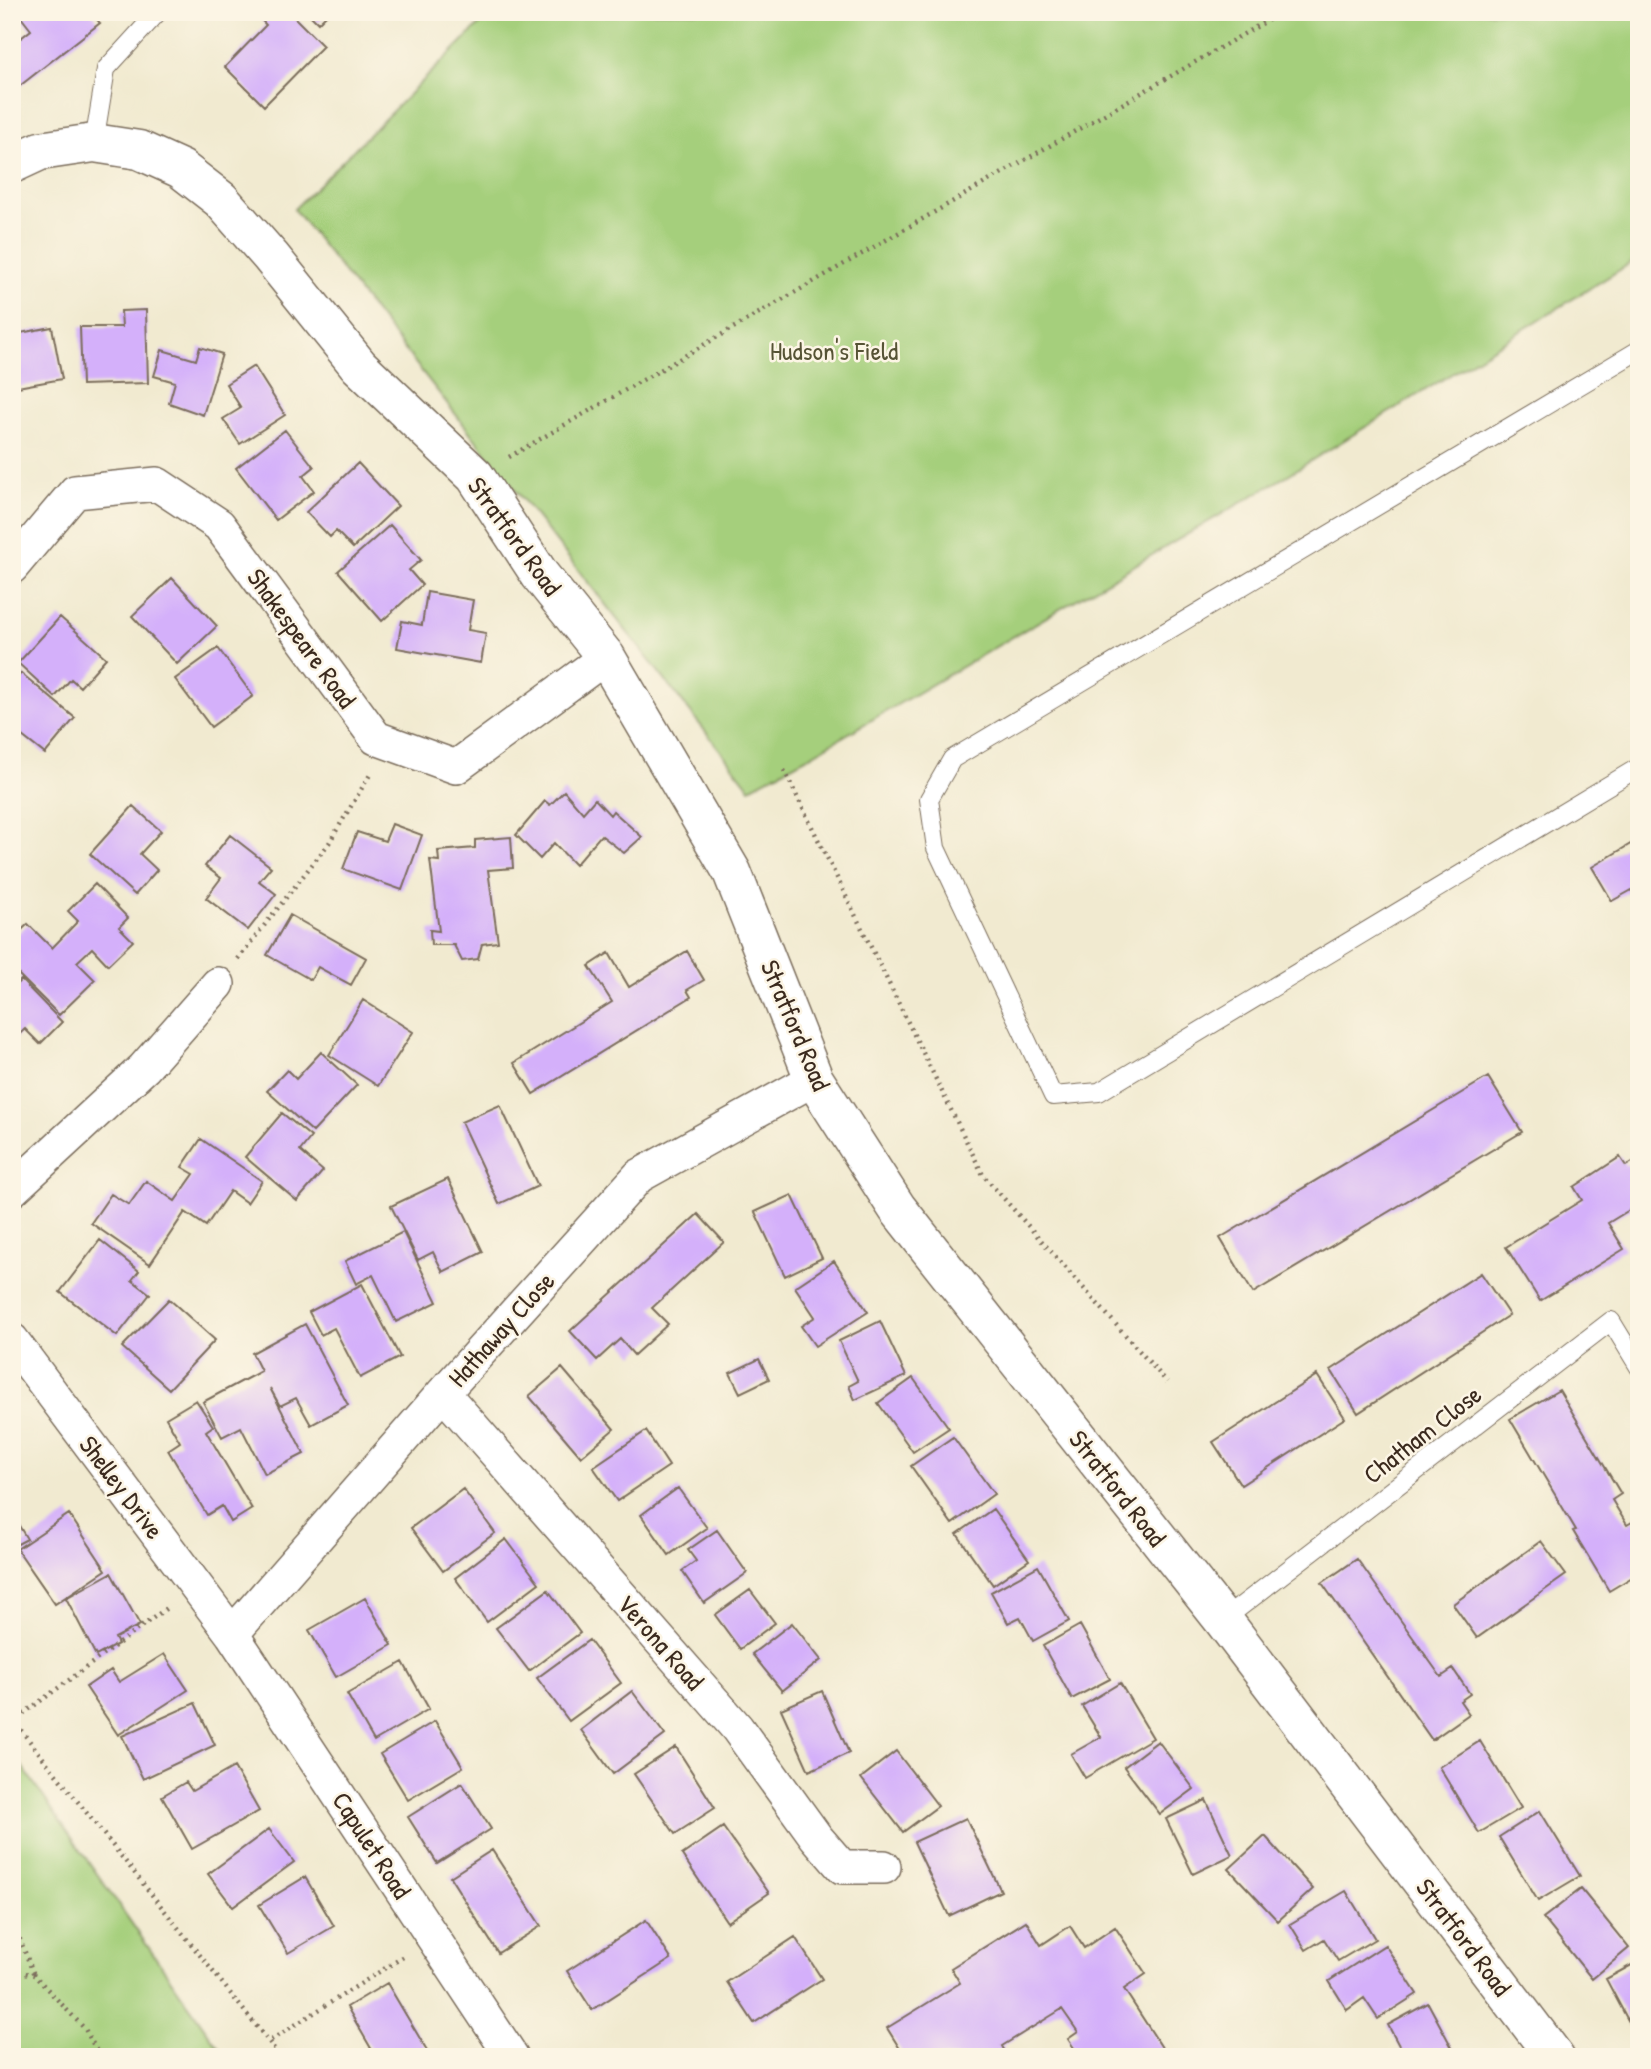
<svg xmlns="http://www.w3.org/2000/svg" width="1651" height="2069" font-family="'Patrick Hand',sans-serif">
<rect width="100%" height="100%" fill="#fcf5e5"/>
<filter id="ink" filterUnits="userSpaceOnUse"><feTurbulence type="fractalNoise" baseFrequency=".0143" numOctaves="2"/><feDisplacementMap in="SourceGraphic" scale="14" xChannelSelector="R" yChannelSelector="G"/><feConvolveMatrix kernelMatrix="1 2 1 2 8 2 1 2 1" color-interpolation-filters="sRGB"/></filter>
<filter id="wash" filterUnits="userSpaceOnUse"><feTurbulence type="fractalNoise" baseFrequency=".00686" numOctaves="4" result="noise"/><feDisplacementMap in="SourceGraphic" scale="28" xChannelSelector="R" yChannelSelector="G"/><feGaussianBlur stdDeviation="1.57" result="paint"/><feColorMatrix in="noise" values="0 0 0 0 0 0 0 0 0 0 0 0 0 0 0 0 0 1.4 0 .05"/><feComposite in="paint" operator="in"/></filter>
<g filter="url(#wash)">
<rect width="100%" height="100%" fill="#f1ead0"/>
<path fill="#a5cf7b" stroke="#707c4c" stroke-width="2" d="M 492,12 L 1639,12 L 1639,258 L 1283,478 L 810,756 L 750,788 L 294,209 Z
M 12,1752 L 225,2057 L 12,2057 Z"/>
<g id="blocks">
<path fill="#d4b0fa" d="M 17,12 L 91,12 L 100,23 L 12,92 L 12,45 L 31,30 Z
M 254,12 L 289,12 L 323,46 L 264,106 L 225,67 L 266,25 Z
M 307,12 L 329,12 L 318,23 Z
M 146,310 L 148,383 L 82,385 L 80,327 L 122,327 L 121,311 Z
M 52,327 L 62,379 L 12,388 L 12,348 L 17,347 L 15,334 Z
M 200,347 L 222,354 L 203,415 L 169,403 L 175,382 L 154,376 L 162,350 L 196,360 Z
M 254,366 L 285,415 L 240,444 L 223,419 L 241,408 L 226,384 Z
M 285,430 L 314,467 L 303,476 L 314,491 L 276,520 L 236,468 Z
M 358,463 L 398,506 L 353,548 L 336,531 L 330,537 L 306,512 Z
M 390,525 L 421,560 L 409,570 L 422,585 L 382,621 L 338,571 Z
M 172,578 L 217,626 L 177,664 L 132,616 Z
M 427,592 L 473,600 L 468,630 L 486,633 L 481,663 L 397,648 L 402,621 L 422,625 Z
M 60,617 L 106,658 L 80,687 L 71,679 L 55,697 L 18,663 Z
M 218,648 L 253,696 L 211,727 L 175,679 Z
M 21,673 L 75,718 L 45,754 L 12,728 L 12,684 Z
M 564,791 L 583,813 L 595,799 L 610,815 L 613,811 L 642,837 L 624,853 L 601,835 L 575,865 L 554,843 L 540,859 L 516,835 L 545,801 L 550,805 Z
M 133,806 L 161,831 L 140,854 L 157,870 L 135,895 L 90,854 Z
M 392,824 L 422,835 L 402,890 L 343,869 L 357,832 L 385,841 Z
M 230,835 L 271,867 L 259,881 L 276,894 L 248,930 L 206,898 L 221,878 L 205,866 Z
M 511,837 L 513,868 L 488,870 L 498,942 L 482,944 L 478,959 L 462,961 L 454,945 L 431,945 L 430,930 L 439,931 L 430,860 L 439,861 L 438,851 L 475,848 L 475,840 Z
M 1639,839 L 1639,886 L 1612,901 L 1592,867 Z
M 95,884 L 128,918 L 119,927 L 133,941 L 108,965 L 92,948 L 77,962 L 95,980 L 59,1015 L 12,968 L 12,939 L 28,924 L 52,948 L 78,921 L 68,911 Z
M 290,915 L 366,958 L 351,985 L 318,967 L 311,980 L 267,955 Z
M 687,951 L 704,980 L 687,990 L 691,997 L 533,1094 L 514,1063 L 612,1002 L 589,966 L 609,953 L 629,987 Z
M 21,980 L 62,1022 L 40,1044 L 25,1029 L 12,1041 L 12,988 Z
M 363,1000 L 413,1032 L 378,1086 L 329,1055 Z
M 321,1052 L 357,1085 L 313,1132 L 267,1091 L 287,1070 L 296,1079 Z
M 1488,1077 L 1522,1132 L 1253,1293 L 1220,1238 Z
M 500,1105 L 538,1186 L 499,1204 L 461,1122 Z
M 282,1113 L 311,1137 L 300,1151 L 323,1171 L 297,1201 L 245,1157 Z
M 201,1139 L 262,1181 L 247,1203 L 230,1191 L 206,1226 L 185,1212 L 150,1264 L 91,1223 L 111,1194 L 129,1205 L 146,1181 L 175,1201 L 194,1174 L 182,1167 Z
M 1620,1157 L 1626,1166 L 1639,1158 L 1639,1204 L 1608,1223 L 1624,1249 L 1540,1301 L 1506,1247 L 1582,1200 L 1574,1187 Z
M 448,1179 L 483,1252 L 443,1272 L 433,1252 L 418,1260 L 391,1206 Z
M 792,1195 L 822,1258 L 785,1276 L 755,1212 Z
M 698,1214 L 724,1242 L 652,1308 L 668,1324 L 634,1355 L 620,1339 L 597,1360 L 570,1331 Z
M 403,1232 L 437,1302 L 396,1322 L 373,1275 L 356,1284 L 345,1261 Z
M 100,1240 L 139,1271 L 132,1280 L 150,1294 L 117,1336 L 60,1292 Z
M 834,1261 L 868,1312 L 815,1346 L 801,1326 L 815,1317 L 795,1287 Z
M 1481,1273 L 1509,1315 L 1358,1413 L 1331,1370 Z
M 362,1284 L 400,1357 L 360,1378 L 334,1328 L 321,1335 L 309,1312 Z
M 169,1299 L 215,1340 L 169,1389 L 122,1347 Z
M 880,1321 L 906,1376 L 855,1400 L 849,1386 L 858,1381 L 839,1341 Z
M 305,1324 L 348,1405 L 311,1425 L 296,1398 L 280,1406 L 270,1388 L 304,1454 L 265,1474 L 241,1427 L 222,1437 L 203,1402 L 261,1371 L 252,1353 Z
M 759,1359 L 769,1379 L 740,1393 L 730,1373 Z
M 562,1368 L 614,1429 L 581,1457 L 529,1396 Z
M 1317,1375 L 1345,1418 L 1241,1485 L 1213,1442 Z
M 913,1378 L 949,1428 L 913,1452 L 878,1403 Z
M 1559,1390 L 1621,1494 L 1612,1500 L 1627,1525 L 1639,1518 L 1639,1573 L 1609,1591 L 1573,1531 L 1576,1530 L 1510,1419 Z
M 196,1400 L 213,1426 L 206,1431 L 252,1509 L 231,1522 L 222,1506 L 207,1515 L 168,1450 L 180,1442 L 166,1418 Z
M 646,1431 L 669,1466 L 617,1501 L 593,1467 Z
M 953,1437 L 994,1494 L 952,1524 L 911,1466 Z
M 678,1488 L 707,1528 L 669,1555 L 641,1515 Z
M 463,1489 L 495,1533 L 443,1571 L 411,1528 Z
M 993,1509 L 1029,1560 L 993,1585 L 957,1534 Z
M 12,1514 L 27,1539 L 12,1547 Z
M 69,1514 L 106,1570 L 55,1604 L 17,1549 Z
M 717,1530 L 747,1573 L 704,1603 L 682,1571 L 696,1561 L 688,1550 Z
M 506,1539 L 539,1583 L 487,1622 L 455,1578 Z
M 1541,1541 L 1566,1575 L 1477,1638 L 1453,1604 Z
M 1357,1559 L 1441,1677 L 1453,1669 L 1470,1694 L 1460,1701 L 1469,1714 L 1432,1740 L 1322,1583 Z
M 1038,1566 L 1069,1621 L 1033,1641 L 1020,1617 L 1008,1623 L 991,1592 Z
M 111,1573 L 140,1625 L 115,1638 L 118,1644 L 96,1656 L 66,1598 Z
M 548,1590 L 580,1633 L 529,1671 L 496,1628 Z
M 750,1590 L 775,1623 L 740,1649 L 715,1615 Z
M 365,1598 L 392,1645 L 336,1677 L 309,1630 Z
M 792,1623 L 821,1660 L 782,1691 L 752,1654 Z
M 1080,1625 L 1110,1679 L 1072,1699 L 1043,1646 Z
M 589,1640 L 621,1683 L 569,1721 L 537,1678 Z
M 164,1654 L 188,1690 L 118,1735 L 86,1687 L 111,1670 L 119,1682 Z
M 403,1662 L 429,1709 L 374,1741 L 347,1694 Z
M 1120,1683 L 1153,1738 L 1085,1778 L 1071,1754 L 1101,1737 L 1082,1706 Z
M 632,1691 L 665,1735 L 613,1774 L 581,1730 Z
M 822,1691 L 849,1753 L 809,1771 L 781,1709 Z
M 195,1703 L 215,1745 L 143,1779 L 122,1736 Z
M 435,1721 L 463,1767 L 408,1800 L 380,1754 Z
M 1158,1741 L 1194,1789 L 1160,1814 L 1124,1767 Z
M 1480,1741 L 1521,1808 L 1479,1833 L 1439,1767 Z
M 676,1747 L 715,1808 L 675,1834 L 634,1774 Z
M 896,1751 L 938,1806 L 903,1832 L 861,1778 Z
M 234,1767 L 259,1811 L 192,1849 L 162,1796 L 186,1782 L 192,1791 Z
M 462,1783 L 491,1829 L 437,1863 L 408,1817 Z
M 1206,1800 L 1232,1855 L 1193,1874 L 1166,1819 Z
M 1540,1811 L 1580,1876 L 1538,1901 L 1499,1837 Z
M 966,1818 L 1001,1891 L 949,1916 L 914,1842 Z
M 723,1827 L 769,1893 L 727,1922 L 682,1855 Z
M 269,1829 L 294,1862 L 233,1907 L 208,1874 Z
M 1265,1836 L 1313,1889 L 1278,1921 L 1229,1869 Z
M 492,1850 L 541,1926 L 498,1953 L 450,1877 Z
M 305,1877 L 334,1926 L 288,1953 L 259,1905 Z
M 1581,1889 L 1629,1948 L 1592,1979 L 1543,1918 Z
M 1346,1891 L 1375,1939 L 1338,1961 L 1324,1939 L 1306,1950 L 1290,1924 Z
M 646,1920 L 671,1959 L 592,2010 L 567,1971 Z
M 1026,1921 L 1041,1945 L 1070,1926 L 1084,1948 L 1115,1927 L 1146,1974 L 1124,1989 L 1168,2057 L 1080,2057 L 1068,2039 L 1078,2032 L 1062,2009 L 1002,2046 L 1008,2057 L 905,2057 L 887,2028 L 960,1983 L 951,1968 Z
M 795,1937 L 822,1979 L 754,2023 L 727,1982 Z
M 1385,1945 L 1417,1994 L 1378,2019 L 1364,1998 L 1347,2010 L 1329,1981 Z
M 1639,1961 L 1639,2041 L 1606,1979 Z
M 387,1983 L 431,2057 L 376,2057 L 347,2007 Z
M 1428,2003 L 1456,2055 L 1454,2057 L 1405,2057 L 1388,2025 Z"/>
</g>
</g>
<g filter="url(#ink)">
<use href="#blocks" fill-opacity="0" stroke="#7b6d5c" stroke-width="2"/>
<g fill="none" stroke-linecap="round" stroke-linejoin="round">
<g stroke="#7b6d5c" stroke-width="20">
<path id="service" d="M 94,143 L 106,69 L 158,12
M 1639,350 L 952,759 L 929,799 L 936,848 L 1053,1096 L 1099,1092 L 1639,767
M 1223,1620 L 1611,1321 L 1639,1367"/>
</g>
<g stroke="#7b6d5c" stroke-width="36">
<path id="minor" d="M 12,567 L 75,492 L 157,484 L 219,525 L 376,738 L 456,767 L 606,657
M 12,1190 L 144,1068 L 218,984
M 12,1340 L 232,1634 L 512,2057
M 443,1393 L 737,1728 L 816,1837 L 842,1867 L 884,1867
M 232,1634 L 443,1393 L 639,1176 L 814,1079"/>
</g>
<g stroke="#7b6d5c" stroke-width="41">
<path id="tertiary" d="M 12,164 L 40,151 L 94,143 L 139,150 L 181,169 L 221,200 L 271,257 L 359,366 L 475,476 L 540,575 L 606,657 L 732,872 L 814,1079 L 897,1208 L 1223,1620 L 1555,2057"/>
</g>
<path stroke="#7b6d5c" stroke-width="4.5" stroke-dasharray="2 5" stroke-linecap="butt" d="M 509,457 L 1282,12
M 784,770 L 983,1175 L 1167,1382
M 238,959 L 329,843 L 371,773
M 12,1719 L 281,2057
M 12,1722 L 168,1607
M 12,1919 L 34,1975
M 12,1970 L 34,1975 L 85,2029 L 100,2057
M 271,2040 L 403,1957"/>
<use href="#service" stroke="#fff" stroke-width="18"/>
<use href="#minor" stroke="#fff" stroke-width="33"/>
<use href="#tertiary" stroke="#fff" stroke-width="38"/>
</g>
</g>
<g text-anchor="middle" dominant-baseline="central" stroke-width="5" stroke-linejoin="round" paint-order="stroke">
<g font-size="26" fill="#565335" stroke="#fcf5e5">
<text x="834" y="350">Hudson's Field</text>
</g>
<g font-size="26" fill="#3b2a1e" stroke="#fcf5e5">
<text transform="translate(515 536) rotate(54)">Stratford Road</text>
<text transform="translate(302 638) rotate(54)">Shakespeare Road</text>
<text transform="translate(796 1025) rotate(67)">Stratford Road</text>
<text transform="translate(501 1329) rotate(-48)">Hathaway Close</text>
<text transform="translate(1422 1434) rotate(-38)">Chatham Close</text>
<text transform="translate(122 1487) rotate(53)">Shelley Drive</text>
<text transform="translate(1118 1488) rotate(52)">Stratford Road</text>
<text transform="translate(661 1642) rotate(49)">Verona Road</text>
<text transform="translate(372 1845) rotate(57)">Capulet Road</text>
<text transform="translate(1464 1937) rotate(53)">Stratford Road</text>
</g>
</g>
<rect width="1651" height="2069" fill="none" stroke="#fcf5e5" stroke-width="42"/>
</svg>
